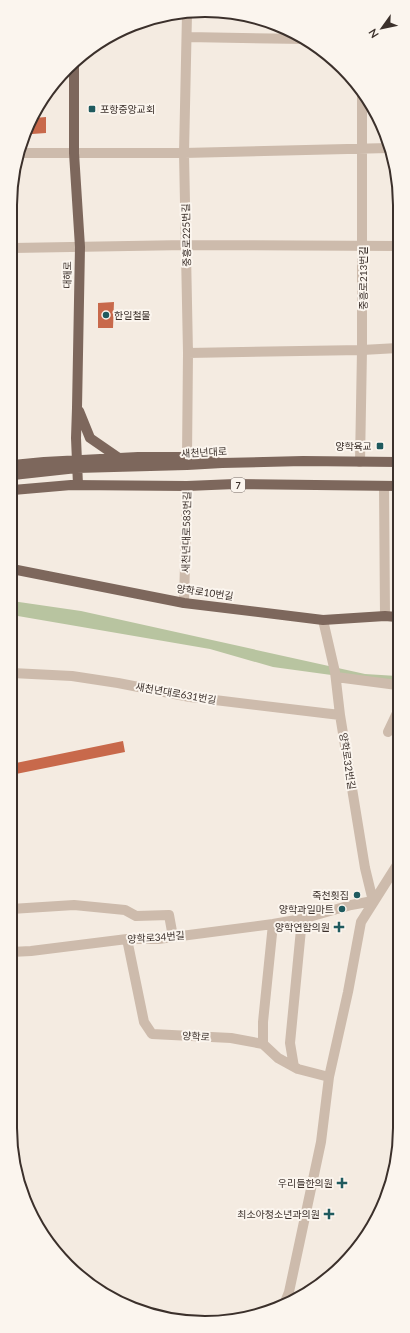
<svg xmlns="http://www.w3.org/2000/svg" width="410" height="1333" font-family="Lato,'Noto Sans KR',sans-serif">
<rect width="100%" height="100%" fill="#f4ebe1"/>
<path fill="#b8c4a0" d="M 12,601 L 81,611 L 365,674 L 397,676 L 397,684 L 273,667 L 210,649 L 12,615 Z"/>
<path fill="#c8694b" d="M 46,117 L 46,133 L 32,134 L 32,124 L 34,118 Z
M 114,302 L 113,328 L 98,328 L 98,303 Z
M 123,741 L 125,752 L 11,775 L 11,764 Z"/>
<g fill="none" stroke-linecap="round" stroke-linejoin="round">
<path stroke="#cdbbac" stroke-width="10" d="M 187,14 L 184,153 L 188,353 L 187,457
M 187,37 L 306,39
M 20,153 L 184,153 L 389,148
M 13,248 L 186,245 L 398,246
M 188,353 L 362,350 L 398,348
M 360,462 L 362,350 L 362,94
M 384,486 L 385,616
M 184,603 L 187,486
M 323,620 L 335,672 L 340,715 L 365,868 L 373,901
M 12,673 L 72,676 L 118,683 L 190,697 L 340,715
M 336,677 L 397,685
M 388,732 L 397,713
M 11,909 L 74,905 L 125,910 L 136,916 L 169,915 L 173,937
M 127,939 L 144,1022 L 152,1034 L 231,1038 L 263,1044 L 278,1058 L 298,1069 L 329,1077
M 11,952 L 31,951 L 127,939 L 158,939 L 273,924 L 302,919 L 351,905 L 373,901
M 263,1044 L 263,1022 L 273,924
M 294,1067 L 290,1043 L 302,919
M 285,1302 L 289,1292 L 321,1142 L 329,1077 L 348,992 L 361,922 L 397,865"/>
<path stroke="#7d675c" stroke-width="10" d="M 74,66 L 74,153 L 80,247 L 77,408 L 76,438 L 78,485
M 79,411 L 90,438 L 119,458
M 13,465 L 44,462 L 138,457 L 204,457 L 217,462
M 13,475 L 77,468 L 187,465 L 222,463 L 303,461 L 398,462
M 13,490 L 71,485 L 187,486 L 235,484 L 398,486
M 12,569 L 184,603 L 323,620 L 385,616 L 397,617"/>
</g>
<g fill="#1f5a5e" stroke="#fbf5ee" stroke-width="1.5">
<rect x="88" y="105" width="8" height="8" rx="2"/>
<circle cx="106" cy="315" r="4"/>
<rect x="376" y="442" width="8" height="8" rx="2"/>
<circle cx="357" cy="895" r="4"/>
<circle cx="342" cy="909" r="4"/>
<path d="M337 921h4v4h4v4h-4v4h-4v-4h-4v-4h4z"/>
<path d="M340 1177h4v4h4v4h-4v4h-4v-4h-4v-4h4z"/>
<path d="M327 1208h4v4h4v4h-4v4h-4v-4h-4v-4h4z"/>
</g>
<g text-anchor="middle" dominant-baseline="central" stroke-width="4" stroke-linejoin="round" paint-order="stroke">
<rect fill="#fbf5ee" stroke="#756b66" stroke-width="1" x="231" y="478" width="14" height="14" rx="3"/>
<g font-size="9" font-weight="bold" fill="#3b302b">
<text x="238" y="485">7</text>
</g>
<g font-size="10" fill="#3b302b" stroke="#fbf5ee" text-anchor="end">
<text x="100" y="109" text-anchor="start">포항중앙교회</text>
<text x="114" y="315" text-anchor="start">한일철물</text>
<text x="372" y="446">양학육교</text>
<text x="349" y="895">죽천횟집</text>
<text x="334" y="909">양학과일마트</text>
<text x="330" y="927">양학연합의원</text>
<text x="333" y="1183">우리들한의원</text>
<text x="320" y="1214">최소아청소년과의원</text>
</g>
<g font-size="10" fill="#3b302b" stroke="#fbf5ee">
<text transform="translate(186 235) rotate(-91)">중흥로225번길</text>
<text transform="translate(67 275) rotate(-89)">대해로</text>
<text transform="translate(363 278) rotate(-90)">중흥로213번길</text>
<text transform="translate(204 452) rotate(-3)">새천년대로</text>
<text transform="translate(186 532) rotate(-89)">새천년대로583번길</text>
<text transform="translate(205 592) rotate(8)">양학로10번길</text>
<text transform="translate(176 693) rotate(10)">새천년대로631번길</text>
<text transform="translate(348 761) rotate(81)">양학로32번길</text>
<text transform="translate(156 937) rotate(-4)">양학로34번길</text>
<text transform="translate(196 1036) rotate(3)">양학로</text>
</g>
</g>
<path d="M0 0H410V1333H0ZM205 17H205A188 188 0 0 1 393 205V1128A188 188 0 0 1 205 1316H205A188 188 0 0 1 17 1128V205A188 188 0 0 1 205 17Z" fill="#fbf5ee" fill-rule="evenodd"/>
<path fill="none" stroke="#3b302b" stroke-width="2" d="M205 17H205A188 188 0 0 1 393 205V1128A188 188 0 0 1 205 1316H205A188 188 0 0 1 17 1128V205A188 188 0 0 1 205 17Z"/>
<g transform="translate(382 28) rotate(237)" stroke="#fbf5ee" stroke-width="3" paint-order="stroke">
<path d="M0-3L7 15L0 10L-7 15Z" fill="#3b302b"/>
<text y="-6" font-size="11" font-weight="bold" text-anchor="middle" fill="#3b302b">N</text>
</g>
</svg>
